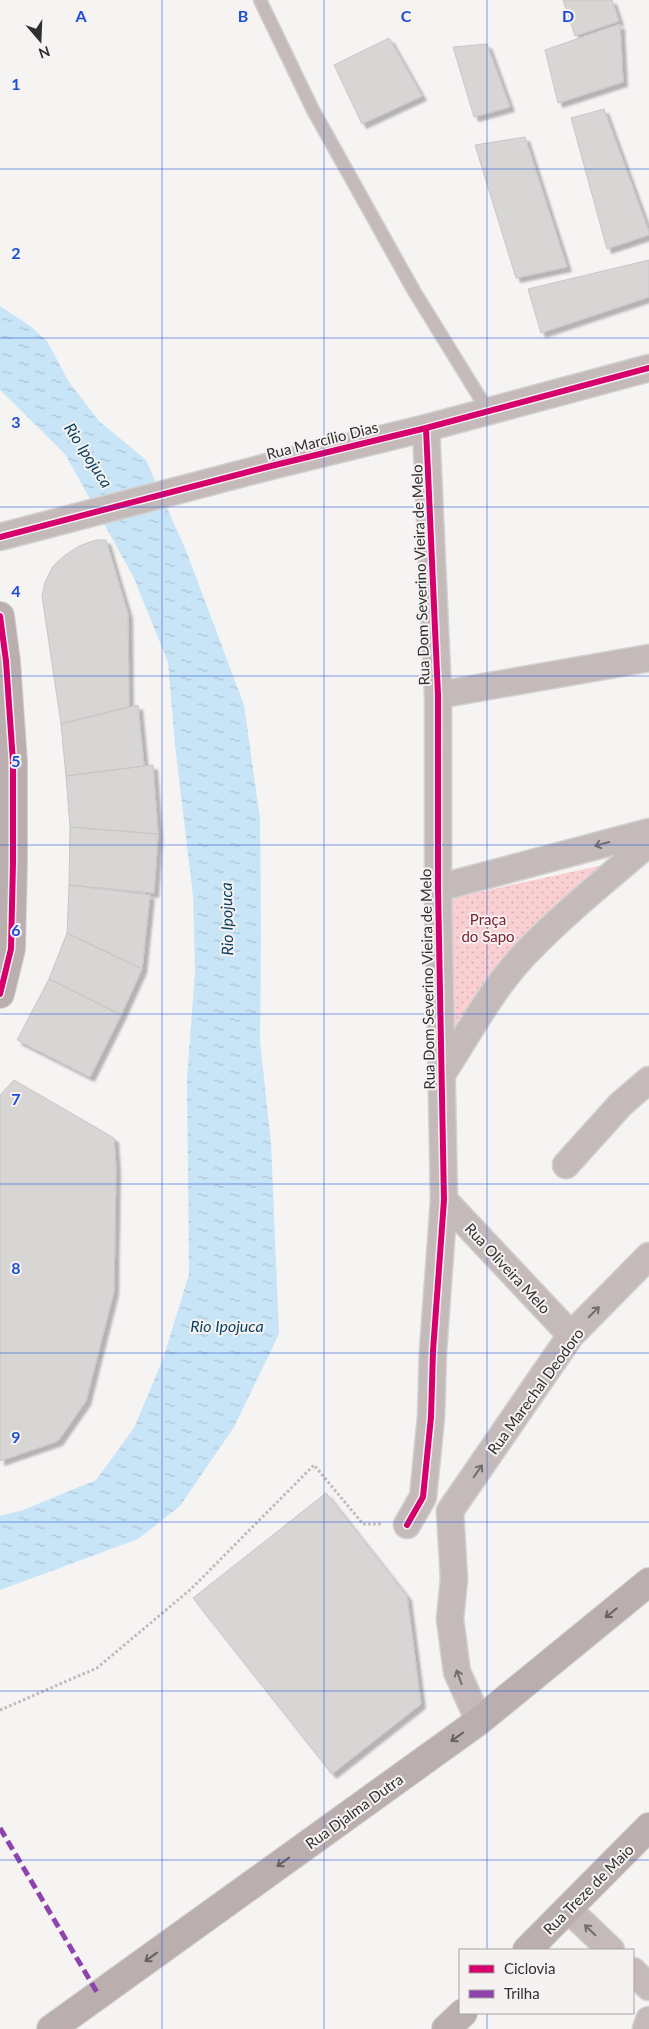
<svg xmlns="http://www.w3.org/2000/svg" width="649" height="2029" font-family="Lato,sans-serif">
<defs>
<pattern id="park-dots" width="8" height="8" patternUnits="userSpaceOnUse" patternTransform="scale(1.25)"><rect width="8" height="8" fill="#facfd2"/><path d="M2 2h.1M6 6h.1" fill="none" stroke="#d7b2b5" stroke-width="1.8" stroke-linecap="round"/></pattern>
<pattern id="water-ripples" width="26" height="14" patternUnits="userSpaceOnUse" patternTransform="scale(1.25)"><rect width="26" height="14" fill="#c8e4f7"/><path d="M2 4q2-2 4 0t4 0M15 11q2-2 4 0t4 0" fill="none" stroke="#acc4d4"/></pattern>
<filter id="shadow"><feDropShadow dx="4.5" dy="4.5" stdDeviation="1" flood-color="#0004"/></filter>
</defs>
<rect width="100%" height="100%" fill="#f6f3f3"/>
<path fill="url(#park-dots)" d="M 627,860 L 451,1050 L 452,898 Z"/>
<path fill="url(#water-ripples)" d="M 0,306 L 30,326 L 47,341 L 69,382 L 99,421 L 146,460 L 187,553 L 244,705 L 260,819 L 261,935 L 260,1042 L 271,1143 L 279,1334 L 234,1427 L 180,1506 L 138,1539 L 0,1590 L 0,1516 L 23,1510 L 96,1480 L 134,1428 L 163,1359 L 189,1274 L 187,1079 L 195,972 L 193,896 L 175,745 L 168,662 L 133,576 L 65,454 L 0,390 Z"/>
<path fill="#d8d5d5" stroke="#c9c6c6" filter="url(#shadow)" d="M 563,0 L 612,0 L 619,21 L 575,36 Z
M 620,24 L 623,82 L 558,103 L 545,50 Z
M 389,38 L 422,96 L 362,124 L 334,65 Z
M 487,44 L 510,107 L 474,117 L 453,47 Z
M 604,109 L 649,232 L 649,235 L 607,249 L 571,118 Z
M 525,137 L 567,267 L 516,278 L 475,145 Z
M 649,260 L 649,297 L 541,333 L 528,289 Z
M 96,540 L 106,540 L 128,614 L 129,707 L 61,724 L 42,596 L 45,582 L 53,566 L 64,556 L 79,546 Z
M 138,705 L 144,766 L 66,776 L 61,724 Z
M 153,765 L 158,834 L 70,827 L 66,776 Z
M 70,827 L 158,834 L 154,893 L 69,885 Z
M 69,885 L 150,895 L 142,969 L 67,933 Z
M 67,933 L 142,969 L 121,1015 L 49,979 Z
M 49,979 L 121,1015 L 90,1077 L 17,1040 Z
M 14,1080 L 114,1138 L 116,1168 L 114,1291 L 86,1401 L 58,1441 L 0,1461 L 0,1095 Z
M 326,1493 L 407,1596 L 421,1704 L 332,1774 L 193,1598 Z"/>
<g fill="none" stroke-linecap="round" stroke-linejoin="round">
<g stroke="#d2d1d1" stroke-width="15">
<path id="lane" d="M 260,0 L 313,110 L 414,291 L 488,411"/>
</g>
<g stroke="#d2d1d1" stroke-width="29">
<path id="street" d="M 0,537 L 267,467 L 426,428 L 649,368
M 438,695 L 649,658
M 438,888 L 649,832
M 441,1076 C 467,1036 491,990 524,955 C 563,914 607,879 649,843
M 566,1165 L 621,1104 L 649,1080
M 444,1200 L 571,1335
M 407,1525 L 423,1497 L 431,1417 L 433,1351 L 444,1200 L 438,888 L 438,695 L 426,428
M 479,1721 L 457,1672 L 450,1619 L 454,1579 L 450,1511 L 571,1335 L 649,1256
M 569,1910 L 611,1950
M 633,1971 L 649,1987
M 646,2029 L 649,2020"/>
</g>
<g stroke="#d2d1d1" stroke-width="30">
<path id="secondary" d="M 0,616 L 6,661 L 13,762 L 13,863 L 11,949 L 0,994
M 527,1950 L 649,1827
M 51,2029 L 479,1721 L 649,1582
M 446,2029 L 463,2013"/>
</g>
<path stroke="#c1b9ba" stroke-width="3" stroke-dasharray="2.5 2.5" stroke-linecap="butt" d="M 0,1710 L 97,1668 L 191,1589 L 314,1465 L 363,1524 L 381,1524"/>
<use href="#lane" stroke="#c5baba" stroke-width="12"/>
<use href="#street" stroke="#c5baba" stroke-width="26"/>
<use href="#secondary" stroke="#baaeaf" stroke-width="28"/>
<path stroke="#8e44ad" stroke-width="5" stroke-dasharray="10 5" stroke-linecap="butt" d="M 0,1828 L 98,1994"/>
<g stroke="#f7f2f2" stroke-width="9">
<path id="cycleway" d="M 0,537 L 267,467 L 426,428 L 649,368
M 0,616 L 6,661 L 13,762 L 13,863 L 11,949 L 0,994
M 407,1525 L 423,1497 L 431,1417 L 433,1351 L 444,1200 L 438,888 L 438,695 L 426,428"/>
</g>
<use href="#cycleway" stroke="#d6006c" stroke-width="6"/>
</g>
<defs><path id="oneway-shaft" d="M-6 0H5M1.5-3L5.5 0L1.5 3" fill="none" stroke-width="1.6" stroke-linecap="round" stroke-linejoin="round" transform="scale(1.25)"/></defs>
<g stroke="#736e6e">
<use href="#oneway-shaft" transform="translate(602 844) rotate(165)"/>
<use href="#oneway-shaft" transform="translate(594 1312) rotate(-45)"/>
<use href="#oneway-shaft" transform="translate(478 1471) rotate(-55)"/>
<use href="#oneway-shaft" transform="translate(459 1677) rotate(-110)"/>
<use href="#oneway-shaft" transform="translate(590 1930) rotate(-136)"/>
</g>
<g stroke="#676262">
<use href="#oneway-shaft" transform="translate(611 1613) rotate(141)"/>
<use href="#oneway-shaft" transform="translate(457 1737) rotate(144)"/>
<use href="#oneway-shaft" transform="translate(283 1862) rotate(144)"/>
<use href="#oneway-shaft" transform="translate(151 1957) rotate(144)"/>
</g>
<path fill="none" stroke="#1d4ed8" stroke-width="1" stroke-opacity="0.55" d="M 162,0 L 162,2029M 324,0 L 324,2029M 487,0 L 487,1950M 0,169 L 649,169M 0,338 L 649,338M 0,507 L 649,507M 0,676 L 649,676M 0,845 L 649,845M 0,1014 L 649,1014M 0,1184 L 649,1184M 0,1353 L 649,1353M 0,1522 L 649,1522M 0,1691 L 649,1691M 0,1860 L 649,1860M 487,2013 L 487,2029"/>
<g text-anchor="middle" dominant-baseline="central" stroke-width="4" stroke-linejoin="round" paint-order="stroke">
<g font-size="15" fill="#302f2f" stroke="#f7f2f2">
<text transform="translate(322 440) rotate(-14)">Rua Marcílio Dias</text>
<text transform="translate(420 575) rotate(-92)">Rua Dom Severino Vieira de Melo</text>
<text transform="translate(427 979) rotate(-91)">Rua Dom Severino Vieira de Melo</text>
<text transform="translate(508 1268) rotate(47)">Rua Oliveira Melo</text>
<text transform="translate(535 1391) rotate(-54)">Rua Marechal Deodoro</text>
<text transform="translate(354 1811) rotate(-36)">Rua Djalma Dutra</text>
<text transform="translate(588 1889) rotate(-45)">Rua Treze de Maio</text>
</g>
<g font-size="15" fill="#7c2232" stroke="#f7f2f2">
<text x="488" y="919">Praça<tspan x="488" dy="17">do Sapo</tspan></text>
</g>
<g font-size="16" font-style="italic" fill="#0a4361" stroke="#f7f2f2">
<text transform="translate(89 455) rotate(57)">Rio Ipojuca</text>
<text transform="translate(226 919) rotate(-91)">Rio Ipojuca</text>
<text x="227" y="1325">Rio Ipojuca</text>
</g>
</g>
<g font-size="16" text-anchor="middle" font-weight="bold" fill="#1d4ed8" stroke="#f7f2f2" stroke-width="4" stroke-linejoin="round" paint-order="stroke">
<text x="81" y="22">A</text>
<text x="243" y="22">B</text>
<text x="406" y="22">C</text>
<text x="568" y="22">D</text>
<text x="16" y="90">1</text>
<text x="16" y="259">2</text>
<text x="16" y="428">3</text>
<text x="16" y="597">4</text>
<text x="16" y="767">5</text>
<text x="16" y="936">6</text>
<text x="16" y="1105">7</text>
<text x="16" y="1274">8</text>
<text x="16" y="1443">9</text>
</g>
<rect x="459" y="1949" width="175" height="65" fill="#f7f2f2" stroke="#a7a4a4"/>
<rect x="469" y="1965" width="25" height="8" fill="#d6006c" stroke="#a7a4a4"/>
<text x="504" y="1974" font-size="15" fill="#302f2f">Ciclovia</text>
<rect x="469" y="1990" width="25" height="8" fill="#8e44ad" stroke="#a7a4a4"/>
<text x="504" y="1999" font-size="15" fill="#302f2f">Trilha</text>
<g transform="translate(40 40) rotate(161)" stroke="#f7f2f2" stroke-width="4" paint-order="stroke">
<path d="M0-4L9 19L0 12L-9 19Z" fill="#302f2f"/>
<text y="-8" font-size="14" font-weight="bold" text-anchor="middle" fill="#302f2f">N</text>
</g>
</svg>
